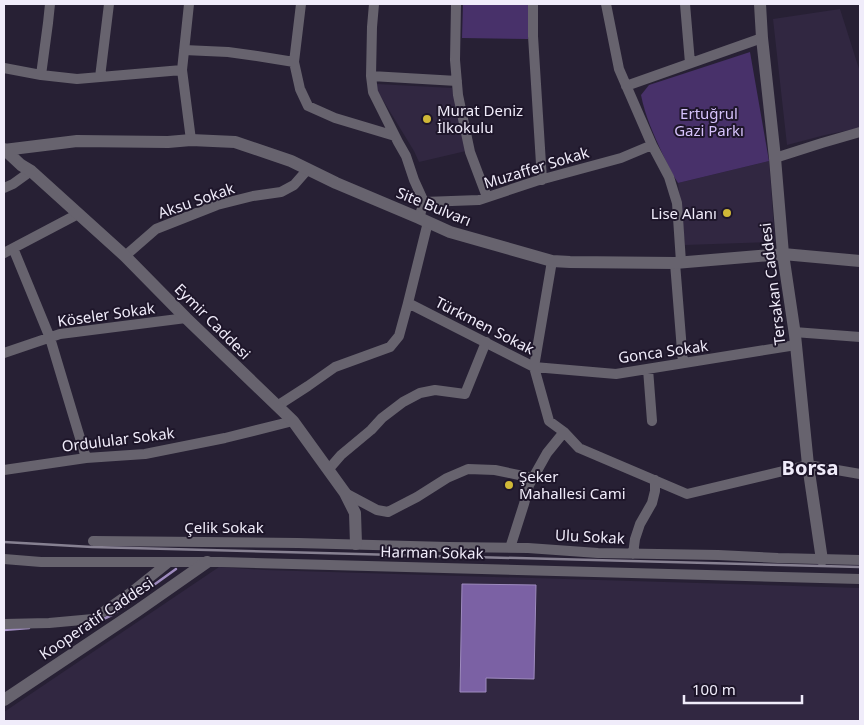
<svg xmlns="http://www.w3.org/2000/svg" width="864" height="725" font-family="'Noto Sans',sans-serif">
<rect width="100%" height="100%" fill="#272034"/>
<path fill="#312741" d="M 840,9 L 860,72 L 860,128 L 825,135 L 787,145 L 773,19 Z
M 377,84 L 452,88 L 466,151 L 419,162 L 414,151 L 375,87 Z
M 769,161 L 775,242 L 685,245 L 678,183 Z
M 219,567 L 265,570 L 860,588 L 860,721 L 4,721 L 4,712 Z"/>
<path fill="#48316a" d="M 463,4 L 528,4 L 528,39 L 462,38 Z
M 750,52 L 769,161 L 678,183 C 672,174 668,165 663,155 C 654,135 645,116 641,95 L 649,85 Z"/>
<path fill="#7b61a4" stroke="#9e8bbe" d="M 462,584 L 536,585 L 534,679 L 486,678 L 486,692 L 460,692 Z"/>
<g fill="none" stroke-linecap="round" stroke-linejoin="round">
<path stroke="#9e8bbe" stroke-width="2.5" d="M 99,621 L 112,615 L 176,569
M 4,630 L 29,628"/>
<path stroke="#67636e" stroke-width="10" d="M 189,4 L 182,70 L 191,140
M 374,4 L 372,27 L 371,76 L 373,92 L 398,142 L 406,156 L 414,180 L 424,202 L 419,218
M 456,4 L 455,60 L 458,95 L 470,152 L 487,197
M 533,4 L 533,36 L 542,180
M 606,4 L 619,69 L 652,145 L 669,177 L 677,203 L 681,262
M 685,4 L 690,63
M 184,50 L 228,52 L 257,56 L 294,62 L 300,89 L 308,106 L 335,118 L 395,136
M 294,62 L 301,4
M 4,68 L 41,75 L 77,79 L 182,70
M 41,75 L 48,23 L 50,4
M 371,76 L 457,81
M 100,77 L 109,4
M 626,86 L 762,38
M 775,158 L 822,143 L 860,132
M 4,188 L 13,184 L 31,171
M 424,202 L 479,200 L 536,181 L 621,158 L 652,145
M 428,222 L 408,303 L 534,367 L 549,421 L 564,432 L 579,448 L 687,494 L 808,465 L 860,474
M 13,248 L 50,338 L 86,458
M 4,253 L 78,214
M 125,256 L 156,229 L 217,205 L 253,196 L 281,192 L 294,185 L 308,169
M 552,261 L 534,367 L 616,374 L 796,345
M 675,263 L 683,363
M 794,332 L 860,337
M 4,353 L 60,334 L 186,318
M 648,369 L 652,421
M 277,406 L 308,386 L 335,367 L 390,347 L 399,336 L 408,303
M 4,470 L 86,458 L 145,454 L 225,438 L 293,421
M 328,470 L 341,455 L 371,430 L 382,418 L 403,402 L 420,393 L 435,390 L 465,394 L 486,342
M 345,493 L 377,510 L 388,512 L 417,497 L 447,478 L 468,469 L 495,470 L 533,478
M 93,541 L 298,543 L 448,547 L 528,548 L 598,553 L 718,555 L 778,558 L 860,560
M 510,548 L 524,504 L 529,485 L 547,453 L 564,432
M 633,554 L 635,539 L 640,524 L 652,503 L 655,491 L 655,480
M 4,559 L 41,562 L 221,562 L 860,579
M 4,624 L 49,623 L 93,619 L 134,590 L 169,562"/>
<path stroke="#67636e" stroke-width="12" d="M 760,4 L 762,38 L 775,158 L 783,254 L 795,335 L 808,465 L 822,560
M 4,149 L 21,165 L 31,171 L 125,256 L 186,318 L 293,421 L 345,493 L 355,513 L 356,544
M 4,150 L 77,141 L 168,142 L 191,140 L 235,142 L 291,161 L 336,183 L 419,218 L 450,232 L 552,261 L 570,262 L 675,263 L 783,254 L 860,261
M 4,700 L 137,611 L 207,562"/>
<path stroke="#878192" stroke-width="2.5" d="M 4,542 L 92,547 L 860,567"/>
</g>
<g fill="#d0b837" stroke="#1e162a" stroke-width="2">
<circle cx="427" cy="119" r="5"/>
<circle cx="727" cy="213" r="5"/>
<circle cx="509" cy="485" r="5"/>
</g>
<g text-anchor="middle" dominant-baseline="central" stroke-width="4" stroke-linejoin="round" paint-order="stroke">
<g font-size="15" fill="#f0ecfa" stroke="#1e162a" text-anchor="start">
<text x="437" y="110">Murat Deniz<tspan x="437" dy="17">İlkokulu</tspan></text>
<text x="717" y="213" text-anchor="end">Lise Alanı</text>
<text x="519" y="476">Şeker<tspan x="519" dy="17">Mahallesi Cami</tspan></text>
</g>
<g font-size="15" fill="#d6c2fb" stroke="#1e162a">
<text x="709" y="113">Ertuğrul<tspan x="709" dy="17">Gazi Parkı</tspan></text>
</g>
<g font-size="15" fill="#f0ecfa" stroke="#1e162a">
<text transform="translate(536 167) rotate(-17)">Muzaffer Sokak</text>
<text transform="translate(196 200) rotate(-19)">Aksu Sokak</text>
<text transform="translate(434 206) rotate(22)">Site Bulvarı</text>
<text transform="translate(772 284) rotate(-97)">Tersakan Caddesi</text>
<text transform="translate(106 314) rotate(-8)">Köseler Sokak</text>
<text transform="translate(213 321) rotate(45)">Eymir Caddesi</text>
<text transform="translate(485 325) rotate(27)">Türkmen Sokak</text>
<text transform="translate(663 351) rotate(-8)">Gonca Sokak</text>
<text transform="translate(118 439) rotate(-7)">Ordulular Sokak</text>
<text x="224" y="527">Çelik Sokak</text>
<text transform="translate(590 536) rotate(3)">Ulu Sokak</text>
<text transform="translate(432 552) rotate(1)">Harman Sokak</text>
<text transform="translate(96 618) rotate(-34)">Kooperatif Caddesi</text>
</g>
<g font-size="20" font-weight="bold" fill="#f0ecfa" stroke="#1e162a">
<text x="810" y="467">Borsa</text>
</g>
</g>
<rect width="864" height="725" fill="none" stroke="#f0ecfa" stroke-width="10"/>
<path d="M684 695v8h118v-8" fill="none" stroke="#f0ecfa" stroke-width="2.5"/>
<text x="692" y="695" font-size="15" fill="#f0ecfa" stroke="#1e162a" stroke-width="4" paint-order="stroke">100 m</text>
</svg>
